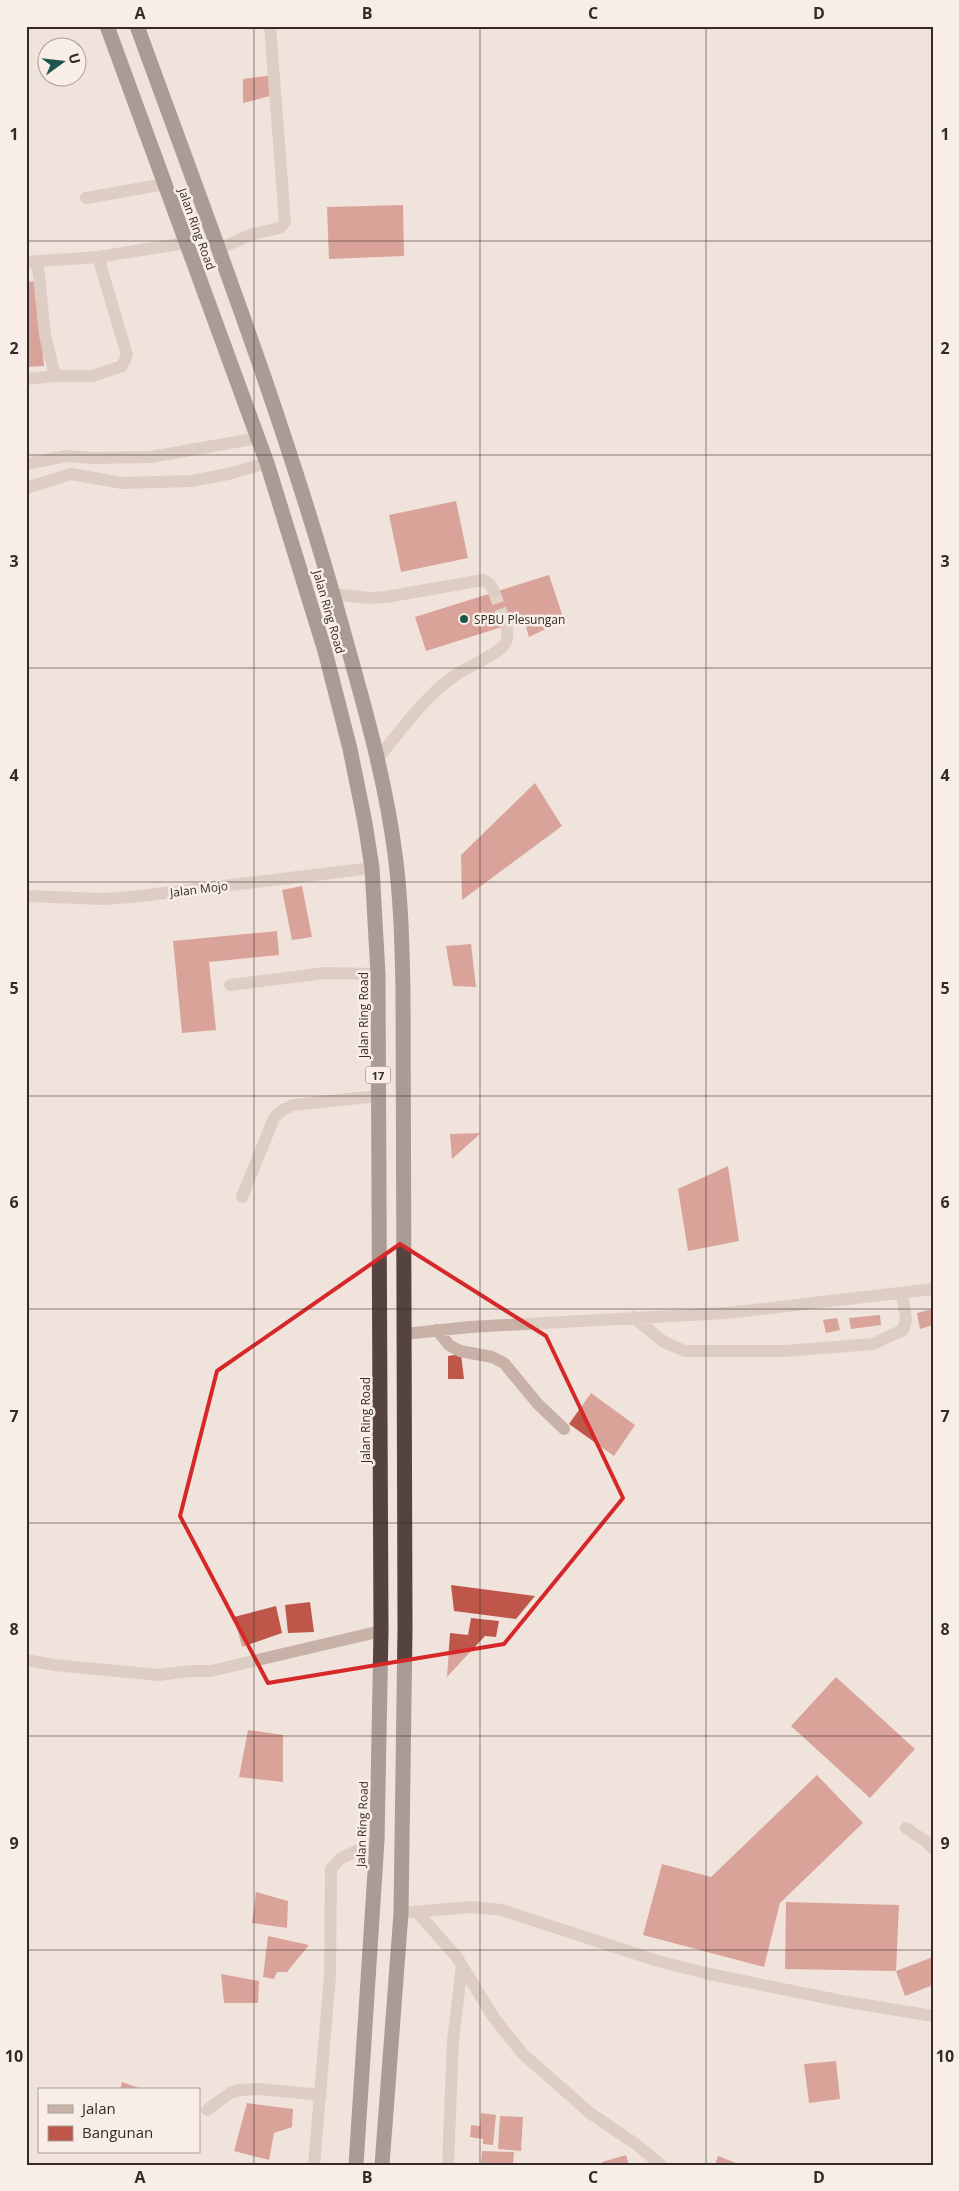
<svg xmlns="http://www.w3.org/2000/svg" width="959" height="2191" font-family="'Open Sans',sans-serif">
<rect width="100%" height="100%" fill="#f0e3db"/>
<path fill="#bf564a" d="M 273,75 L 274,95 L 243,103 L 243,79 Z
M 403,205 L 404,256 L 329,259 L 327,207 Z
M 36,281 L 44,366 L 26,367 L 26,282 Z
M 456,501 L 468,558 L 401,572 L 389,515 Z
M 549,575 L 564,620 L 529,637 L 524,620 L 426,651 L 415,617 Z
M 535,783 L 562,826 L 462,900 L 461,855 Z
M 302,886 L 312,937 L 292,940 L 282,890 Z
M 277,931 L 279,955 L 209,962 L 216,1030 L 182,1033 L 173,941 Z
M 471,944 L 476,987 L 453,986 L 446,946 Z
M 481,1133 L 452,1159 L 450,1134 Z
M 728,1166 L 739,1241 L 688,1251 L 678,1189 Z
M 933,1309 L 933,1325 L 920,1329 L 917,1313 Z
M 880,1315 L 881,1325 L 851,1329 L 849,1318 Z
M 837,1318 L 840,1330 L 826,1333 L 823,1320 Z
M 461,1354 L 464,1379 L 448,1379 L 448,1356 Z
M 591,1393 L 635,1425 L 614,1456 L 569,1424 Z
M 451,1585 L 535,1596 L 516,1619 L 454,1611 Z
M 310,1602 L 314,1632 L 288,1633 L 285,1605 Z
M 276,1606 L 282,1633 L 242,1647 L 234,1617 Z
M 471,1618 L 499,1621 L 496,1637 L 485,1636 L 447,1677 L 450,1633 L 468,1635 Z
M 836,1677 L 915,1749 L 870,1798 L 791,1726 Z
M 248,1730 L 283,1735 L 283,1782 L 239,1777 Z
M 817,1775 L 863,1823 L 780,1903 L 764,1967 L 643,1935 L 662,1864 L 711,1877 Z
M 256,1892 L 288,1901 L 287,1928 L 252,1923 Z
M 786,1902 L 899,1905 L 896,1971 L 785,1969 Z
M 268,1936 L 309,1945 L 287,1972 L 277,1972 L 274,1979 L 263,1977 Z
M 933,1957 L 933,1985 L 905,1996 L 896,1971 Z
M 221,1974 L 259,1981 L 258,2003 L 224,2003 Z
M 836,2061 L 840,2099 L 809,2103 L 804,2064 Z
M 122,2082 L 142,2089 L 142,2090 L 120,2090 Z
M 247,2103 L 293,2109 L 292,2127 L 274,2133 L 269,2160 L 234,2151 Z
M 481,2113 L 496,2115 L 493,2145 L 483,2144 L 483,2139 L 470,2137 L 471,2125 L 480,2126 Z
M 500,2116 L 523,2117 L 521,2151 L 498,2149 Z
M 482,2151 L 514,2152 L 513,2165 L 481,2165 Z
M 626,2155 L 629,2165 L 603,2165 L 602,2162 Z
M 718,2156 L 736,2163 L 735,2165 L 715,2165 Z"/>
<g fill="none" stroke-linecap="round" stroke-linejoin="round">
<path stroke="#cbbeb7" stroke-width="12" stroke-dasharray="12 6" stroke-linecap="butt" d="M 494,592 L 506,625"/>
<path stroke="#c8b2a8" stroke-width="12" d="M 86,198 L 165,184
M 218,249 L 253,234 L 280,228 L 285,222 L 270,26
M 36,261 L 39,275 L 45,335 L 55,376
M 26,262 L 98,257 L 186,243
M 26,379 L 55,376 L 93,376 L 122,366 L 127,355 L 98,257
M 26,464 L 66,456 L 93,458 L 151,457 L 258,438
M 26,488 L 71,474 L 122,483 L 191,481 L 228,474 L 267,463
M 333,594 L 369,598 L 386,597 L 483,580 L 490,584 L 494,592
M 377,759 C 401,731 423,698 453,677 C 468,666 486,660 500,649 C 509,642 508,636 506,625
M 26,896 L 104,899 L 132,897 L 372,868
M 230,985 L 325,973 L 378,974
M 242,1197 L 274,1118 L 281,1111 L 293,1105 L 378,1096
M 633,1317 L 664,1342 L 685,1351 L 785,1351 L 873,1344 L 903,1330 L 906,1319 L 902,1294
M 437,1330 L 449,1345 L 460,1351 L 492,1357 L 504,1363 L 537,1403 L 564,1429
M 404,1334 L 470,1327 L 727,1313 L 933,1289
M 26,1660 L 54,1665 L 159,1675 L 191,1671 L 211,1671 L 381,1631
M 906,1828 L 928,1843 L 933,1849
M 417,1912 L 456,1956 L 494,2018 L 523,2054 L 590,2113 L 637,2145 L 661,2165
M 401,1913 L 471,1907 L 502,1910 L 658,1961 L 709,1974 L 842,2001 L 933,2016
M 207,2110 L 230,2093 L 239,2090 L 260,2089 L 321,2095
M 314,2165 L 330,1976 L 331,1869 L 340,1859 L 377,1841
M 448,2165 L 453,2040 L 462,1966"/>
<path stroke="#55433f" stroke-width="15" d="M 107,26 L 267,463 L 325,651 L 350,749 L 365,823 L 372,868 L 378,974 L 381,1631 L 377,1841 L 356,2165
M 137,26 C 209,224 285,420 341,623 C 362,698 385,776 395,854 C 401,899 402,944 403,990 L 405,1629 L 401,1913 L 382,2165"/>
</g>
<path d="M0 0H959V2191H0ZM 400,1244 L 546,1336 L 623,1498 L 504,1644 L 268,1683 L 180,1516 L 217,1371 Z" fill="#f0e3db" fill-opacity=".55" fill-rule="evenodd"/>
<path fill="none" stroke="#d62828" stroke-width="4" stroke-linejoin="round" d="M 400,1244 L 546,1336 L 623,1498 L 504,1644 L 268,1683 L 180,1516 L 217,1371 Z"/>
<path fill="none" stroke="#352a28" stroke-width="1" stroke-opacity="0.55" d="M 254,26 L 254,2165M 480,26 L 480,2165M 706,26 L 706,2165M 26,241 L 933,241M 26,455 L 933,455M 26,668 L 933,668M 26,882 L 933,882M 26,1096 L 933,1096M 26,1309 L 933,1309M 26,1523 L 933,1523M 26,1736 L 933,1736M 26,1950 L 933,1950"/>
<circle fill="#1f5450" stroke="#f8eee7" stroke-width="2" cx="464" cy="619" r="5"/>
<g text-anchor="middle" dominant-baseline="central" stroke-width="5" stroke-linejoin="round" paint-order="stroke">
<rect fill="#f8eee7" stroke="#706561" stroke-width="1" x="365.5" y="1066.5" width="25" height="17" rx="4"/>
<g font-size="11" font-weight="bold" fill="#352a28">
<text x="378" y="1075">17</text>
</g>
<g font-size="12" fill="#352a28" stroke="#f8eee7">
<text transform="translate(197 229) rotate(70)">Jalan Ring Road</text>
<text transform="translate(329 612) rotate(74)">Jalan Ring Road</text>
<text transform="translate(199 889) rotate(-7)">Jalan Mojo</text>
<text transform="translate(363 1015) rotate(-90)">Jalan Ring Road</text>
<text transform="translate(365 1420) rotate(-90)">Jalan Ring Road</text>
<text transform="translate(362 1824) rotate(-88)">Jalan Ring Road</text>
</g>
<g font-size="12" fill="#352a28" stroke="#f8eee7" text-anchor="start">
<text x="474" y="619">SPBU Plesungan</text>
</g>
</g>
<rect width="959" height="2191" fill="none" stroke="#f8eee7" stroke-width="55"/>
<rect x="38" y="2088" width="162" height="65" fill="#f8eee7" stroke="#aaa09b"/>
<rect x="48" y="2105" width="25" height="8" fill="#c8b2a8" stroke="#aaa09b"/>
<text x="82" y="2114" font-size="15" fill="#352a28">Jalan</text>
<rect x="48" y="2126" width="25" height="15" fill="#bf564a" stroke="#aaa09b"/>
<text x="82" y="2138" font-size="15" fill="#352a28">Bangunan</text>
<g transform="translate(62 62) rotate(75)"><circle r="24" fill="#f8eee7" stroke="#aaa09b"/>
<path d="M0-4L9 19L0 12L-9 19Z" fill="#1f5450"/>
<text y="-8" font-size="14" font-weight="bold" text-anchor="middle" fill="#352a28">U</text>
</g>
<rect x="28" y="28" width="904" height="2136" fill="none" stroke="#352a28" stroke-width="2"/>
<g font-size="16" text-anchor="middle" font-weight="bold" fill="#352a28">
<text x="140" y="19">A</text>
<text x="367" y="19">B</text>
<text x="593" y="19">C</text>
<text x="819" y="19">D</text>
<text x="14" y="140">1</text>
<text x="945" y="140">1</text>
<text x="14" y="354">2</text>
<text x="945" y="354">2</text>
<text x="14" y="567">3</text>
<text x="945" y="567">3</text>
<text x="14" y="781">4</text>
<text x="945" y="781">4</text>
<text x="14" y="994">5</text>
<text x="945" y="994">5</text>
<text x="14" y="1208">6</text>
<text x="945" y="1208">6</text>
<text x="14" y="1422">7</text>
<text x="945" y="1422">7</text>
<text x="14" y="1635">8</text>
<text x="945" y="1635">8</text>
<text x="14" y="1849">9</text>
<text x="945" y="1849">9</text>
<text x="14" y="2062">10</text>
<text x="945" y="2062">10</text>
<text x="140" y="2183">A</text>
<text x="367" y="2183">B</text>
<text x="593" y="2183">C</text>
<text x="819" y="2183">D</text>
</g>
</svg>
